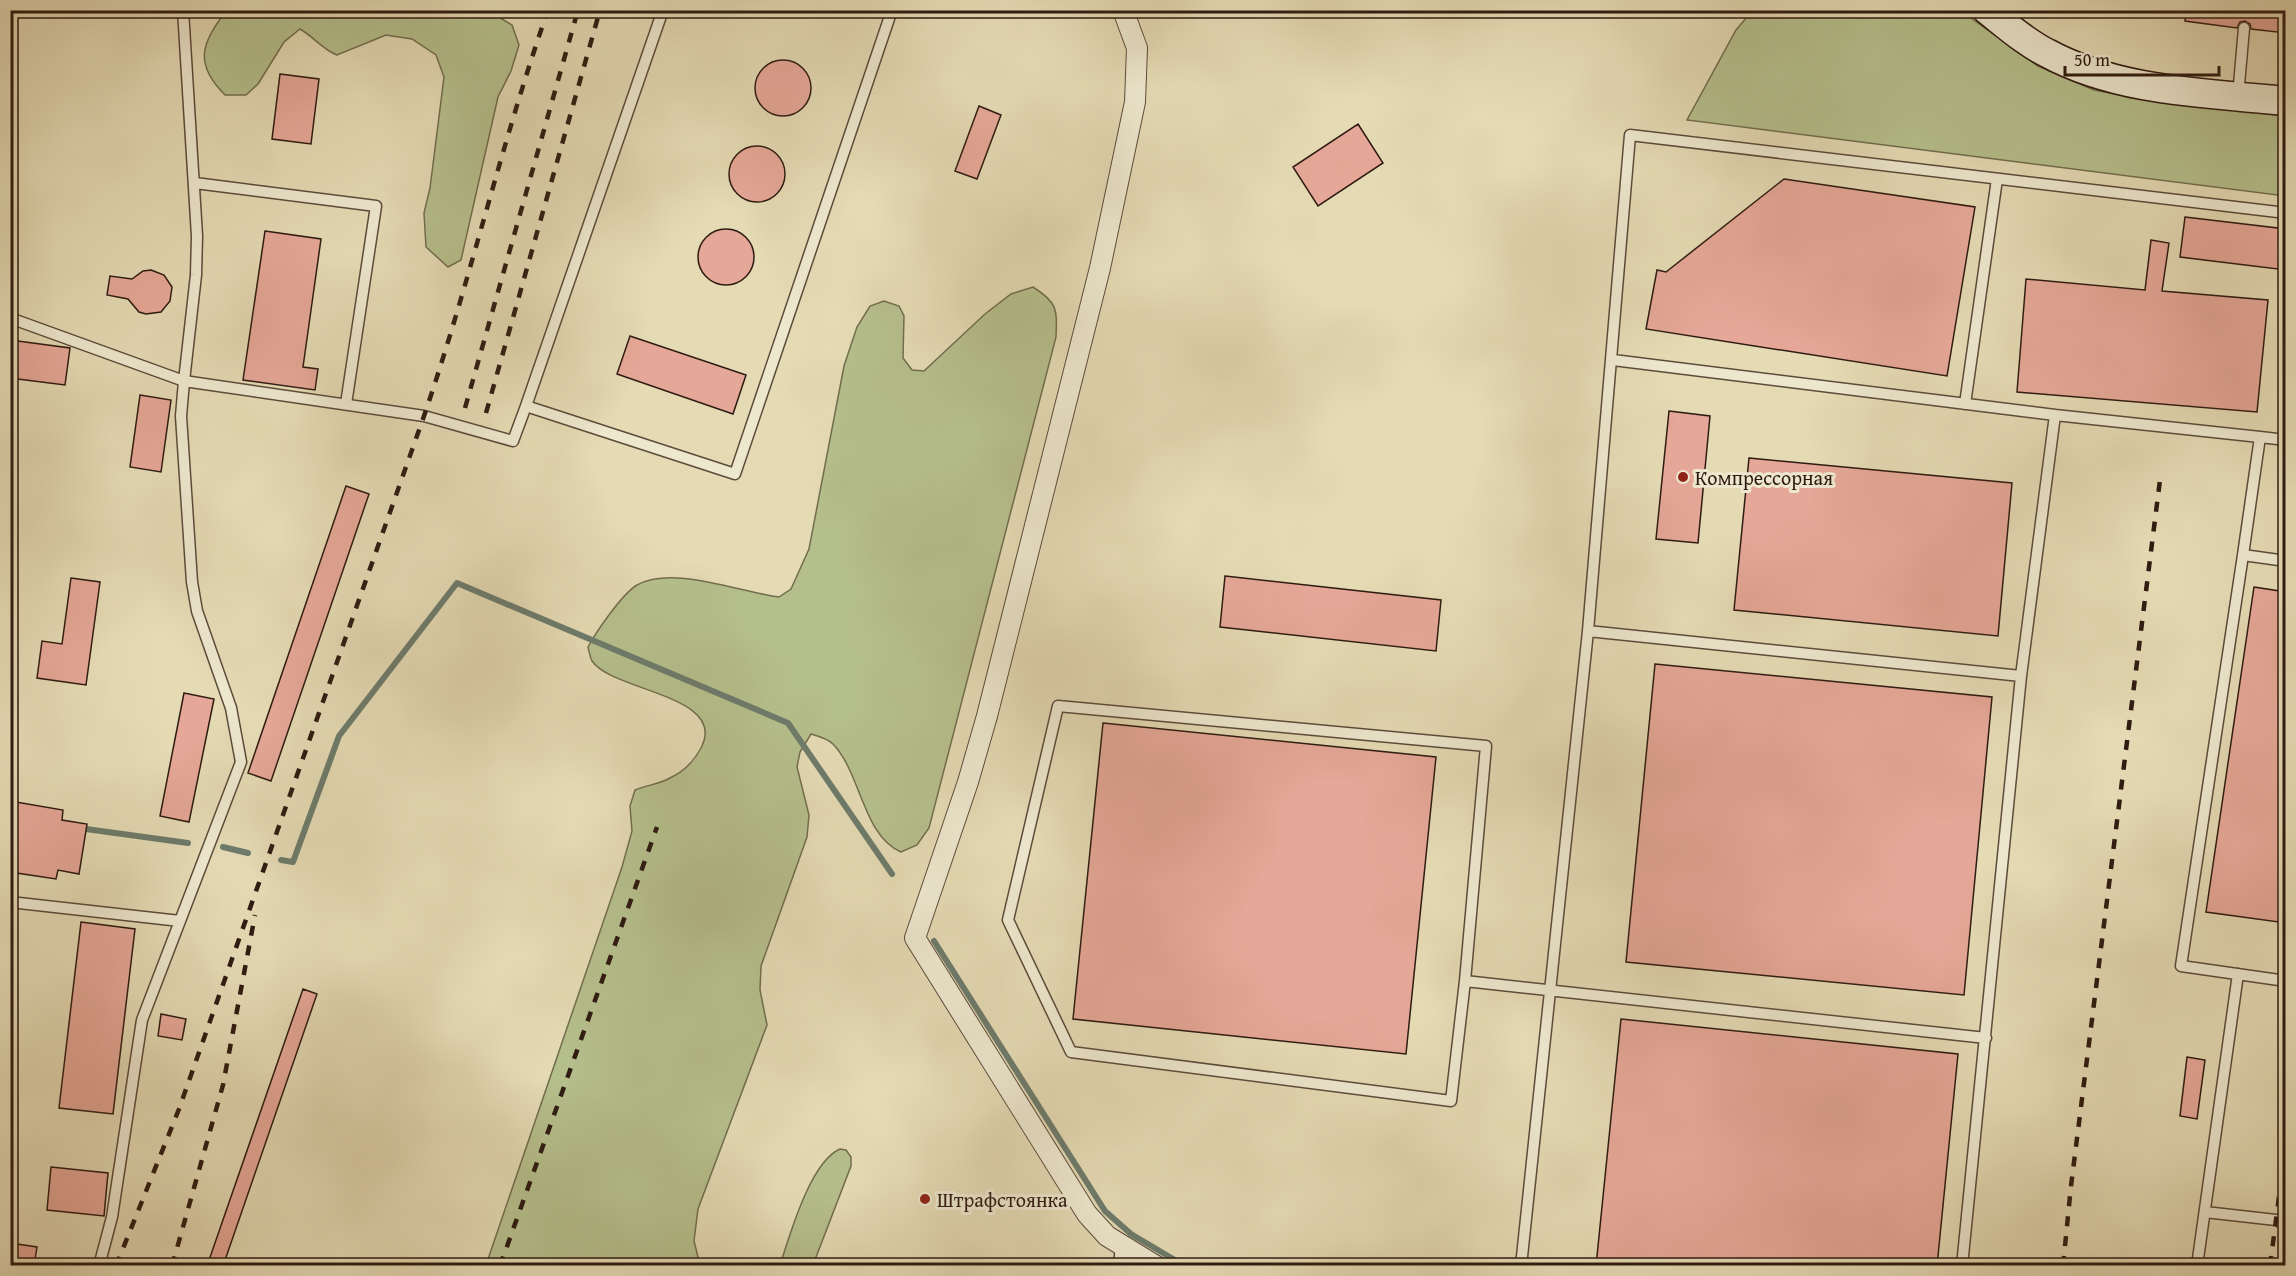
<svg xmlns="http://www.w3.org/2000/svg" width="2296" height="1276" font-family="'Gentium Book Plus',serif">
<rect width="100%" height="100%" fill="#e4dab4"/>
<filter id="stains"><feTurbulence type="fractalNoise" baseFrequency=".00333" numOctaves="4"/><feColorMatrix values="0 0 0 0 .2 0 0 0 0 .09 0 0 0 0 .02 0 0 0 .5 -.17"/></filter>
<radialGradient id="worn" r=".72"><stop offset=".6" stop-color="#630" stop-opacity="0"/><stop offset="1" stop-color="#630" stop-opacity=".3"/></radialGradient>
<path fill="#b5bf8c" stroke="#726d4e" stroke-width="1.5" d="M 489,11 L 512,25 L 519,45 L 511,71 L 498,97 L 461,260 L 448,267 L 426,247 L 424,213 L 430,188 L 444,77 L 436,55 L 412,39 L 386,35 L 337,55 C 322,49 314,37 300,29 L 284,42 L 258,84 L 246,95 L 225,95 C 193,63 202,43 226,11 Z
M 1752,11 L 1961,11 L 2038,66 L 2094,90 L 2149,100 L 2285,116 L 2285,196 L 1687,120 L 1736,30 Z
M 1033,287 C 1058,303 1057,309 1056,337 L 929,828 L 917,845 L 901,852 C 863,836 861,773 833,744 C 828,739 818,736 811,734 L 800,752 L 797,767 L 809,815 L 807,837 L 761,966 L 760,990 L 767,1025 L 698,1209 L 694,1241 L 700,1265 L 486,1265 L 622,867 L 632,831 L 630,806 L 635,790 C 647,785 660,784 670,778 C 685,771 695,760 702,746 C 726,695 612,691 592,661 C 590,657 589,651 588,647 C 596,632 622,594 637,585 C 673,565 739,592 779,597 L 791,589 L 809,549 L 844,366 L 857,327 L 870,306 L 884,301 L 899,306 L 904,316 L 903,358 L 912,370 L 924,371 L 985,314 L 1011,294 Z
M 840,1149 L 846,1150 L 851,1157 L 851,1166 L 813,1265 L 780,1265 C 790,1235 810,1162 840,1149 Z"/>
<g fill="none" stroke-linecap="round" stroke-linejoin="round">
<path stroke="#6d7b6b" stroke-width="6" d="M 86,829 L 188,843
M 223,847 L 248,853
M 281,860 L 293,862 L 339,736 L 457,583 L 788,723 L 892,874
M 934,941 L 1105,1211 L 1131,1234 L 1185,1266"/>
</g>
<path fill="#e5a797" stroke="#2f1b11" stroke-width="1.5" d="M 2186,10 L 2286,10 L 2286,33 L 2251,29 L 2250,24 L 2245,21 L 2240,22 L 2237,28 L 2185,21 Z
M755 88a28 28 0 1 1 56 0a28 28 0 1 1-56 0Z
M 280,74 L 319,79 L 311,144 L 272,139 Z
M 979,106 L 1001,115 L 977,179 L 955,171 Z
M 1358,124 L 1383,163 L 1318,206 L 1293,167 Z
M729 174a28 28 0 1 1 56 0a28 28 0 1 1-56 0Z
M 1784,179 L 1975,207 L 1947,376 L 1646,329 L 1657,270 L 1666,272 Z
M 2185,217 L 2286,229 L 2286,270 L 2180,257 Z
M698 257a28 28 0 1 1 56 0a28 28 0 1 1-56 0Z
M 265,231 L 321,239 L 303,367 L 318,369 L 315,390 L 243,380 Z
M 2151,240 L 2169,243 L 2162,291 L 2268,300 L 2257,412 L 2017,392 L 2026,279 L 2145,290 Z
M 151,270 L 164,275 L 172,287 L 170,301 L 161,312 L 146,314 L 139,312 L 128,299 L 107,295 L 110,276 L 132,279 L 143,271 Z
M 630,336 L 746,375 L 733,414 L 617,374 Z
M 10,340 L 70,348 L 65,385 L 10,378 Z
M 140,395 L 171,400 L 161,472 L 130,467 Z
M 1669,411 L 1710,416 L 1698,543 L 1656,539 Z
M 1749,458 L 2012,483 L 1998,636 L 1734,610 Z
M 346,486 L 369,494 L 271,781 L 248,773 Z
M 1225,576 L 1441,600 L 1436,651 L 1220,627 Z
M 71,578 L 100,582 L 86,685 L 37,678 L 42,641 L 62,644 Z
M 2254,587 L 2286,592 L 2286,923 L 2206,912 Z
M 1655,664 L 1992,697 L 1964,995 L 1626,962 Z
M 184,693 L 214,699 L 189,822 L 160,816 Z
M 1103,723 L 1436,757 L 1406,1054 L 1073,1019 Z
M 10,801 L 63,810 L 62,820 L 87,824 L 79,874 L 58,870 L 56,879 L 10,872 Z
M 81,922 L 135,929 L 113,1114 L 59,1108 Z
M 303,989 L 317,994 L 223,1266 L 207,1266 Z
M 161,1014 L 186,1019 L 182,1040 L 158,1036 Z
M 1621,1019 L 1958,1054 L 1937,1266 L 1596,1266 Z
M 2187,1057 L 2205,1060 L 2197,1119 L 2180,1116 Z
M 51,1167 L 108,1173 L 104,1216 L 47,1210 Z
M 10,1243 L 37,1247 L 34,1266 L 10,1266 Z"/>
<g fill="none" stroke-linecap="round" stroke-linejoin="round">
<g stroke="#5c4b3a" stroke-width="13">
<path id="lane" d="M 663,10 L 526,406 L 735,474 L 892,10
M 2238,96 L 2244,28
M 195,183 L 376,206 L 346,404
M 10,318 L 184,381 L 196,275 L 197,236 L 183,10
M 1613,360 L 2055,415 L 2260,437 L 2243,555
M 1965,404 L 1997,179
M 2260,437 L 2286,440
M 2286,561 L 2243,555 L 2181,966 L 2286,981
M 1588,631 L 2021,676
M 10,902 L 180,921
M 1465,981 L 1451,1101 L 1071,1052 L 1008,920 L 1058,706 L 1486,746 L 1465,981 L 1986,1038
M 2205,1212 L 2276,1220 L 2286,1225
M 99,1266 L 112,1217 L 142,1020 L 241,762 L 231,708 L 197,611 L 192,582 L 181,416 L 184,381 L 424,416 L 513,441 L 526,406
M 1119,1266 L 1121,1245
M 1521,1266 L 1588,631 L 1630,135 L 2286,213
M 1962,1266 L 2021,676 L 2055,415
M 2197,1266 L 2238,974"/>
</g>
<g stroke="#5c4b3a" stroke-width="22">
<path id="street" d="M 1123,10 L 1137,48 L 1135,102 L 1100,268 L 987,716 L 968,782 L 915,938 L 1087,1214 L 1107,1236 L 1156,1266"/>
</g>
<g stroke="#2f1b11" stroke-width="31">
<path id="secondary" d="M 1987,10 C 2006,25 2025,42 2047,53 C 2119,92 2206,93 2286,101"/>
</g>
<use href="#lane" stroke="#ede7ce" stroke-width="10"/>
<use href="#street" stroke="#ede7ce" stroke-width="20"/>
<use href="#secondary" stroke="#ede7ce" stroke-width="28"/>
<path stroke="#2f1b11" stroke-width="4.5" stroke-dasharray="10 10" stroke-linecap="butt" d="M 465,408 L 578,10
M 486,413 L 600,10
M 116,1266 L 179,1109 L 424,416 C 470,282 501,144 548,10
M 172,1266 L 223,1085 L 255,915
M 500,1266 L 657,827
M 2063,1266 L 2071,1186 L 2161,472
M 2270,1266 L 2286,1143"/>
</g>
<g fill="#8f2418" stroke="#ede7ce" stroke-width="2">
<circle cx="1683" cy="477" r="6"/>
<circle cx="925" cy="1199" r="6"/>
</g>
<g text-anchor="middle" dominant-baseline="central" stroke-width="6" stroke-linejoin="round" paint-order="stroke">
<g font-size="20" fill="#2f1b11" stroke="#ede7ce" text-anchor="start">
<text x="1695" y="477">Компрессорная</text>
<text x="937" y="1199">Штрафстоянка</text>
</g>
</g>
<rect width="2296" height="1276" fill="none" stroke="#e4dab4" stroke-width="36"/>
<rect x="12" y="12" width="2272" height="1252" fill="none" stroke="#2f1b11" stroke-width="3"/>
<rect x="18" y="18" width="2260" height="1240" fill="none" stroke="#2f1b11" stroke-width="1.5"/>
<path d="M2065 66v9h154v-9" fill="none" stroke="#2f1b11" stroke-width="3"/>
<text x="2074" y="66" font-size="18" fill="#2f1b11" stroke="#ede7ce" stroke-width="4.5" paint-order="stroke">50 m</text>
<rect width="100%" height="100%" filter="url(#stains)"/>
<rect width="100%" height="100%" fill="url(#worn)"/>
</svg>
